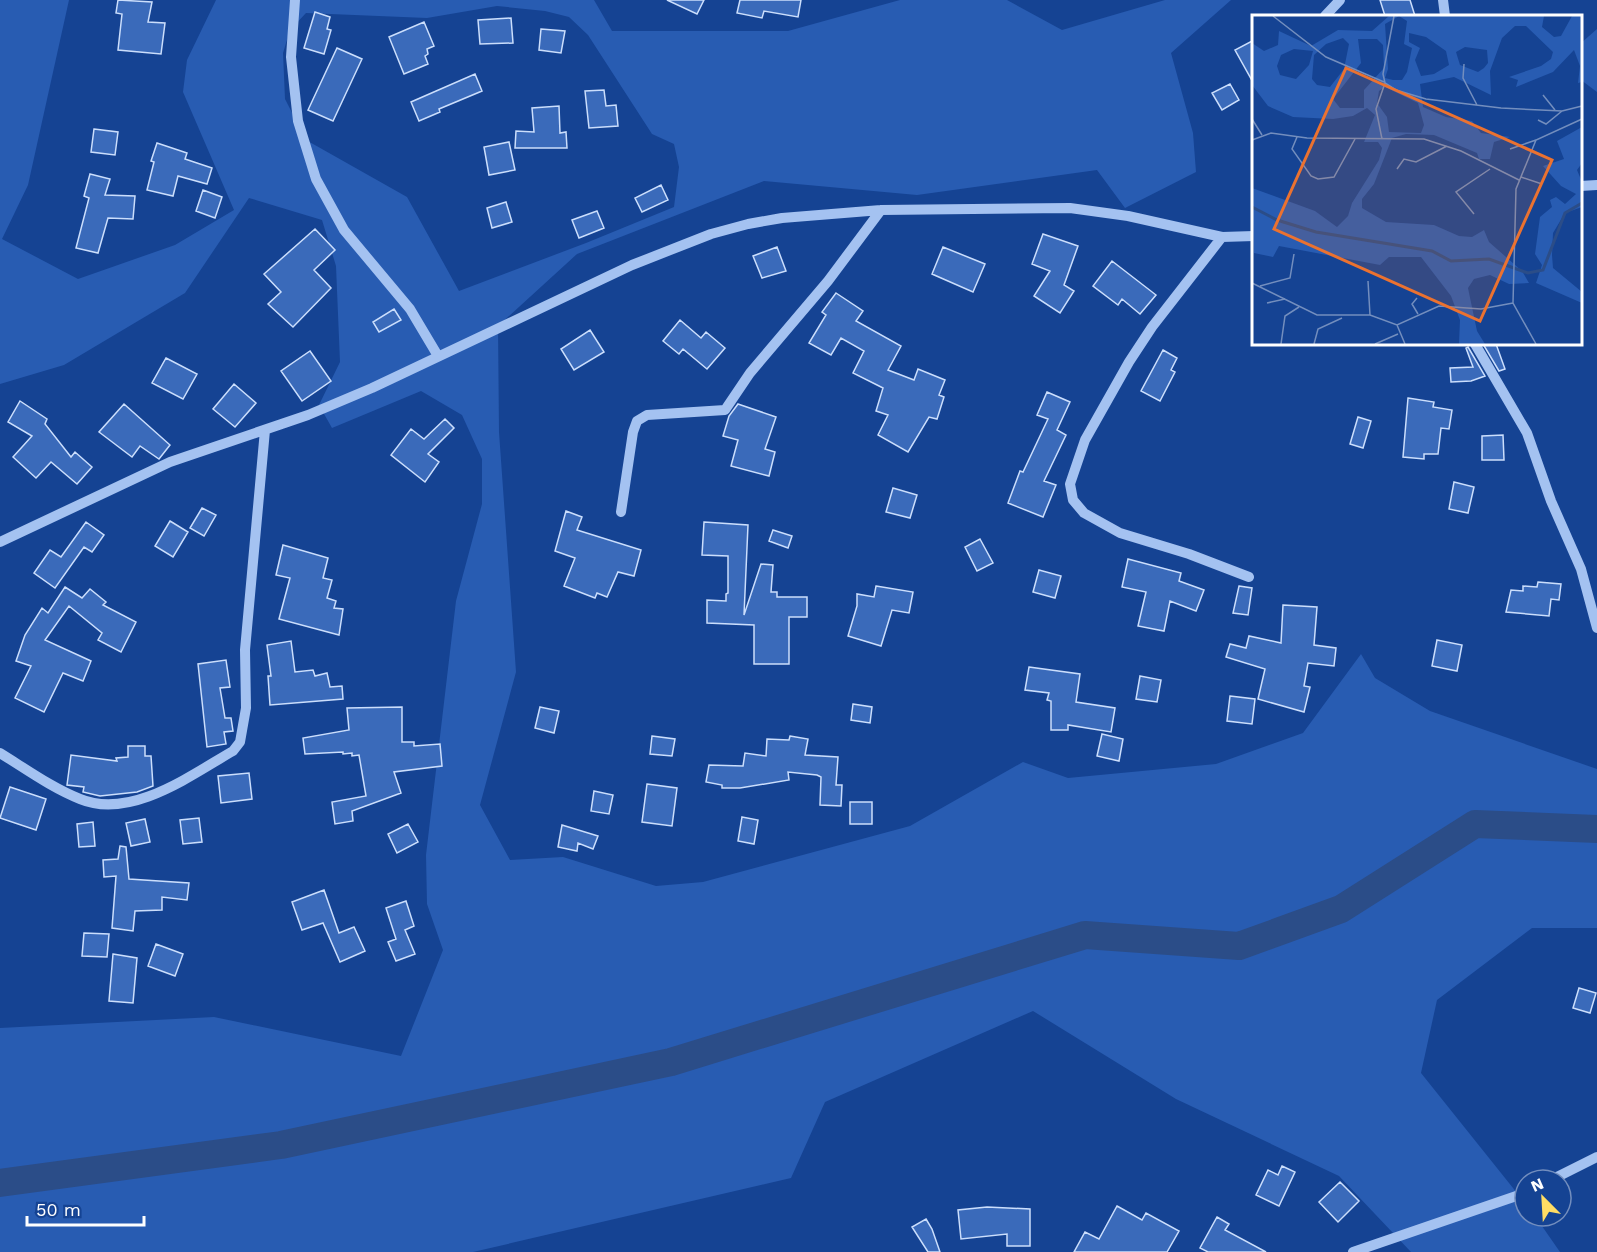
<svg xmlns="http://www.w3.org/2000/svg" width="1597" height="1252" font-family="'Work Sans',sans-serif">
<rect width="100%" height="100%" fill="#154393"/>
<path fill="#285cb2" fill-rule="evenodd" d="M 0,0 L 69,0 L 28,185 L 2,239 L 78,279 L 175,245 L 234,210 L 183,92 L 187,60 L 216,0 L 594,0 L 612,31 L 788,31 L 900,0 L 1007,0 L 1062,30 L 1165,0 L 1231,0 L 1171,53 L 1193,133 L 1196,172 L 1125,208 L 1097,170 L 917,195 L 764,181 L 577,254 L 498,326 L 499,432 L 516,672 L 480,805 L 510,860 L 563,857 L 656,886 L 703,882 L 910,826 L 1023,762 L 1068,778 L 1216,764 L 1303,733 L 1361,654 L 1375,678 L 1430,711 L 1597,769 L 1597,928 L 1532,928 L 1437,1000 L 1421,1073 L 1525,1203 L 1525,1216 L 1535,1216 L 1560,1252 L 1411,1252 L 1339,1176 L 1176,1099 L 1033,1011 L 825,1102 L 791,1178 L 473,1252 L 0,1252 L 0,1028 L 214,1017 L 401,1056 L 443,950 L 427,904 L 426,855 L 456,601 L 482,504 L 482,459 L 462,415 L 421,391 L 332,428 L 319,405 L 340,362 L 336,266 L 322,220 L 249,198 L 185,293 L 64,365 L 0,384 ZM 497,6 L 545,11 L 569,17 L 588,35 L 652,134 L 674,144 L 679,167 L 674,207 L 586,243 L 459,291 L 407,197 L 306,140 L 285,99 L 283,53 L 290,30 L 306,13 L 427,18 Z
M 1597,29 L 1597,92 L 1581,80 L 1580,44 Z"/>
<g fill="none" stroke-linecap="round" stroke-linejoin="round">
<path stroke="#2b4d88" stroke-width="28" d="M 0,1183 L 281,1145 L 671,1062 L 1085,935 L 1239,946 L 1341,909 L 1475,824 L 1597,829"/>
</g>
<path fill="#3a6aba" stroke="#cbdefc" stroke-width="1.5" d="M 118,0 L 152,2 L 148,22 L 165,23 L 161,54 L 118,50 L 122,14 L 116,13 Z
M 667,0 L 704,0 L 697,14 Z
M 740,0 L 801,0 L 798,17 L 764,11 L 762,18 L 737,13 Z
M 1380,0 L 1410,0 L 1415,16 L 1385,16 Z
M 315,12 L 330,17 L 327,29 L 331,30 L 324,54 L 304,48 Z
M 511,18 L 513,43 L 480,44 L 478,20 Z
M 424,22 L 434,46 L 427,49 L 428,54 L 425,56 L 428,64 L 404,74 L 389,37 Z
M 541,29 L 565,31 L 561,53 L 539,50 Z
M 1254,40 L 1254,84 L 1235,50 Z
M 337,48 L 362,59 L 333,121 L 308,110 Z
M 475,74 L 482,91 L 439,109 L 440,112 L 419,121 L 411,102 Z
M 1230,84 L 1239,100 L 1222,110 L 1212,93 Z
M 604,90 L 606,106 L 616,105 L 618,126 L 589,128 L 585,91 Z
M 559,106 L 560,133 L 566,132 L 567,148 L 515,148 L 516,131 L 534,132 L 532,108 Z
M 94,129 L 118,132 L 115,155 L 91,152 Z
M 509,142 L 515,170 L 489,175 L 484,147 Z
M 157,143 L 187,153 L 185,159 L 212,168 L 207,184 L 178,176 L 173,196 L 147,190 L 154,162 L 151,161 Z
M 90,174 L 110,179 L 105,195 L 135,196 L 133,219 L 108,218 L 98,253 L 76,248 L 89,198 L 84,196 Z
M 661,185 L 668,200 L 642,212 L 635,198 Z
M 203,190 L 222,197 L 215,218 L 196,211 Z
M 506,202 L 512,222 L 492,228 L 487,208 Z
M 597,211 L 604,228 L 579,238 L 572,220 Z
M 315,229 L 335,250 L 314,270 L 331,288 L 293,327 L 268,304 L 281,292 L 264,274 Z
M 1043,234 L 1078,246 L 1064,285 L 1074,291 L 1060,313 L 1034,296 L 1050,271 L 1032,264 Z
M 777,247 L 786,271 L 762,278 L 753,256 Z
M 943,247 L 985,264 L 973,292 L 932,274 Z
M 1112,261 L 1156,295 L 1140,314 L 1122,299 L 1118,305 L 1093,286 Z
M 836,293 L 863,311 L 856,321 L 901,346 L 888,370 L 914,380 L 918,369 L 945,380 L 939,395 L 944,397 L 937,419 L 929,417 L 908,452 L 878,435 L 888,415 L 876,411 L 883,388 L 853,373 L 864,351 L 841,338 L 831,355 L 809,343 L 826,315 L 822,312 Z
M 394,309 L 401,320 L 379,332 L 373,322 Z
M 680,320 L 701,338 L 706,332 L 725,348 L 707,369 L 683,349 L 679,354 L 663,341 Z
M 590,330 L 604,352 L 574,370 L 561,349 Z
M 1483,344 L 1496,344 L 1505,369 L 1499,371 Z
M 1468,347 L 1485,376 L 1471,381 L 1451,382 L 1450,368 L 1473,367 L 1466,348 Z
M 1163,350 L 1177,358 L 1171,370 L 1175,372 L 1160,401 L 1141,391 Z
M 310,351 L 331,381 L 302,401 L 281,371 Z
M 166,358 L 197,374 L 183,399 L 152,383 Z
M 234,384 L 256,403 L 235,427 L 213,409 Z
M 1047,392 L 1070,402 L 1057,430 L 1066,435 L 1044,481 L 1056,485 L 1043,517 L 1008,503 L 1020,471 L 1023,472 L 1048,419 L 1037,415 Z
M 1408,398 L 1434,402 L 1433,407 L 1452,410 L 1449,429 L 1441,428 L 1438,454 L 1424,454 L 1424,459 L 1403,457 Z
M 20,401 L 47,419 L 45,424 L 71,457 L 75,452 L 92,467 L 77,484 L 51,462 L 36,478 L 13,457 L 32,436 L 8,422 Z
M 124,404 L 170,445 L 159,459 L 140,446 L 132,457 L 99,432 Z
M 738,404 L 776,417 L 765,449 L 775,452 L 769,476 L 731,466 L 738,440 L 723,436 L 729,416 Z
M 1358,417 L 1371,421 L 1363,448 L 1350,444 Z
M 445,419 L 454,428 L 428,454 L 439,462 L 425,482 L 391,455 L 411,429 L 424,439 Z
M 1503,435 L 1504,460 L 1482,460 L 1482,436 Z
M 1454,482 L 1474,487 L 1468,513 L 1449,509 Z
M 893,488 L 917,495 L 910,518 L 886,512 Z
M 202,508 L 216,515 L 204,536 L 190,528 Z
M 566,511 L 582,517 L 577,530 L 641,550 L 634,576 L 618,572 L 607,597 L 597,593 L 595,598 L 564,586 L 575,558 L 555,551 Z
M 170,521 L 188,532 L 173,557 L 155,546 Z
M 86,522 L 104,535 L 92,552 L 84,547 L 55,588 L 34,573 L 50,550 L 61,557 Z
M 704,522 L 748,525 L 744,615 L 761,564 L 773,565 L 771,592 L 777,592 L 777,597 L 807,597 L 807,617 L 789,617 L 789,664 L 754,664 L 754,625 L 707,623 L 707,600 L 726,601 L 726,594 L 728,593 L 728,556 L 702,555 Z
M 773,530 L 792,536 L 788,548 L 769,541 Z
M 980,539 L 993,563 L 977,571 L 965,547 Z
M 283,545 L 328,558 L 323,578 L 332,580 L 327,598 L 336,601 L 334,608 L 343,609 L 339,635 L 279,619 L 290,578 L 276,575 Z
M 1128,559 L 1181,573 L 1179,581 L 1204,590 L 1196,611 L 1170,601 L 1164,631 L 1138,626 L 1146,592 L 1122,587 Z
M 1039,570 L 1061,576 L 1055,598 L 1033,592 Z
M 1538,582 L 1561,584 L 1559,600 L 1551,599 L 1549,616 L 1506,612 L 1511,590 L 1523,591 L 1523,586 L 1537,587 Z
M 876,586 L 913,592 L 909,613 L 892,610 L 881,646 L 848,636 L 857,606 L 857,594 L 874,597 Z
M 1239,586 L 1252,588 L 1248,615 L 1233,613 Z
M 65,587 L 82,598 L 90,589 L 106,602 L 103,605 L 136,622 L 121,652 L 98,640 L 102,633 L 69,606 L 45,640 L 91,661 L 83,681 L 63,673 L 44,712 L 15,698 L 31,666 L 16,661 L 25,635 L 42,608 L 48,613 Z
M 1283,605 L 1317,607 L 1314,645 L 1336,648 L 1334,666 L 1308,663 L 1304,686 L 1310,687 L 1304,712 L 1258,699 L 1265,669 L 1226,657 L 1230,644 L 1246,648 L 1249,636 L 1281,643 Z
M 1437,640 L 1462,645 L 1457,671 L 1432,666 Z
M 291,641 L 295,672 L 313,670 L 315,676 L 327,673 L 330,687 L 342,686 L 343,699 L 270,705 L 268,676 L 271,676 L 267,645 Z
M 226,660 L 230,687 L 220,688 L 225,718 L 231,718 L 233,731 L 224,732 L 226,744 L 207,747 L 198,664 Z
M 1029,667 L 1080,674 L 1076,702 L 1115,708 L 1111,732 L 1068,725 L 1068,730 L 1051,730 L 1051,701 L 1047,700 L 1049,693 L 1025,690 Z
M 1140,676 L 1161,680 L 1157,702 L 1136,699 Z
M 1230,696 L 1255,699 L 1252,724 L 1227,721 Z
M 853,704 L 872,707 L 870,723 L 851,720 Z
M 402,707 L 402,742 L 414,742 L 414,746 L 440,744 L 442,766 L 394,772 L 401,793 L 352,811 L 353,821 L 335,824 L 332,802 L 366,796 L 359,755 L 352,756 L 352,753 L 343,754 L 343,752 L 305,754 L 303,738 L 349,730 L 347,708 Z
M 540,707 L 559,711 L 554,733 L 535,728 Z
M 1102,734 L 1123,739 L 1119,761 L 1097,756 Z
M 652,736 L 675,739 L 672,756 L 650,754 Z
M 790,736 L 808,739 L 805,755 L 838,757 L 836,785 L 842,785 L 841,806 L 820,805 L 821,777 L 817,775 L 788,772 L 789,780 L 740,788 L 722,788 L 722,785 L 706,782 L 709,765 L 743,766 L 745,753 L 766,756 L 767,739 L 789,740 Z
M 128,746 L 145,746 L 145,756 L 151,756 L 153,786 L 137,792 L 100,796 L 83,792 L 84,787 L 67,785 L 71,755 L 117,761 L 116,758 L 128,757 Z
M 249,773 L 252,799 L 221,803 L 218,776 Z
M 647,784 L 677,788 L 672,826 L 642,822 Z
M 10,787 L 46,799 L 36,830 L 0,818 Z
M 594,791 L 613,795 L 609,814 L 591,811 Z
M 850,802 L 872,802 L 872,824 L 850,824 Z
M 742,817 L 758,820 L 754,844 L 738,841 Z
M 199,818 L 202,842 L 183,844 L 180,820 Z
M 145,819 L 150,842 L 131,846 L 126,823 Z
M 93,822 L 95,846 L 79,847 L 77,824 Z
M 408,824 L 418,842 L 397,853 L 388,834 Z
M 562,825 L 598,836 L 593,849 L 578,843 L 577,851 L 558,847 Z
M 120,846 L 126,847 L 129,879 L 189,883 L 187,900 L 162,897 L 162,910 L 135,911 L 133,931 L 112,928 L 116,876 L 104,877 L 103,860 L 118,859 Z
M 324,890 L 339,933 L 354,927 L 365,951 L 340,962 L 323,923 L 302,930 L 292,902 Z
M 406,901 L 414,926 L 405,930 L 415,954 L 396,961 L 388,942 L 396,939 L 386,908 Z
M 84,933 L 109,934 L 107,957 L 82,956 Z
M 156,944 L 183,954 L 175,976 L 148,966 Z
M 113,954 L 137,958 L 133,1003 L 109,1001 Z
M 1579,988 L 1596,993 L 1590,1013 L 1573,1008 Z
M 1282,1166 L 1295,1172 L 1279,1206 L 1256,1195 L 1268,1170 L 1278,1175 Z
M 1340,1182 L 1359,1201 L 1338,1222 L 1319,1202 Z
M 1117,1206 L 1142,1220 L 1146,1213 L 1179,1231 L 1167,1252 L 1074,1252 L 1085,1232 L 1099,1239 Z
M 987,1207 L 1030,1209 L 1030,1246 L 1007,1246 L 1007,1234 L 961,1239 L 958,1210 Z
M 1217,1217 L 1229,1224 L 1225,1230 L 1266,1252 L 1208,1252 L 1200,1248 Z
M 926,1219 L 932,1229 L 940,1252 L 928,1252 L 912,1227 Z"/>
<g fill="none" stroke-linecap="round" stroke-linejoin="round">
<path stroke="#a4c2f1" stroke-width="10" d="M 295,0 L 291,57 L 298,121 L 316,179 L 344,230 L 410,309 L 438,356
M 1443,0 L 1445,16
M 1325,16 L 1340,0
M 1580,186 L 1597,185
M 1222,237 L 1152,327 L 1129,362 L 1085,440 L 1070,484 L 1073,500 L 1084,513 L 1120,533 L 1189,554 L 1249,577
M 1475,344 L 1527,433 L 1551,501 L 1581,569 L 1597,628
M 621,512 L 633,432 L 637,421 L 647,415 L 725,410 L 750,373 L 828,281 L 881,210
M 0,542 L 170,462 L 308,415 L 372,388 L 632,265 L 711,234 L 748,224 L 782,218 L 881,210 L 1070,208 L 1128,216 L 1222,237 L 1254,236
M 0,753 C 26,769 52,788 80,799 C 131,820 191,775 233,751 L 240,742 L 246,708 L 245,650 L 265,430
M 1551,1180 L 1597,1157
M 1353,1252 L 1525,1193"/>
</g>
<g transform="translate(1252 15)">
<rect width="330" height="330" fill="#154393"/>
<path d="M 137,1 L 292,1 L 290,12 L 302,22 L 309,21 L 320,1 L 330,1 L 330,67 L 326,68 L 328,51 L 322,35 L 301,57 L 264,72 L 266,65 L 257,62 L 289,51 L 299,44 L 301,37 L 274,11 L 263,11 L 250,23 L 238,56 L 239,80 L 202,62 L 168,69 L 171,92 L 194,102 L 220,106 L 229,118 L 258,122 L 242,127 L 238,144 L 227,144 L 225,138 L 182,120 L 154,119 L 140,123 L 122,169 L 110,184 L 110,193 L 134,207 L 182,210 L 207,221 L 220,222 L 232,215 L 237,227 L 270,256 L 277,268 L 257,269 L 238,260 L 222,264 L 216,273 L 225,316 L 233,329 L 207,329 L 208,305 L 199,281 L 169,242 L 137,242 L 128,250 L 27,231 L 21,242 L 2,238 L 0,173 L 63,196 L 85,212 L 96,201 L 100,188 L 127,145 L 130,133 L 126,127 L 112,127 L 123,100 L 115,93 L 101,101 L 81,104 L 41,102 L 16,91 L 0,70 L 0,28 L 12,36 L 26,30 L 27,16 L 59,31 L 86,15 L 120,16 ZM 147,1 L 155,6 L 152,29 L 160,33 L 155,57 L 150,65 L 141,65 L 133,63 L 136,54 L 133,9 ZM 157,18 L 174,22 L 194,36 L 197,50 L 182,59 L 169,61 L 163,45 L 168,33 L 157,27 ZM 91,23 L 97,29 L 92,54 L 78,72 L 65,70 L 60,64 L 62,40 L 74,29 ZM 106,24 L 125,24 L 131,30 L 132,53 L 112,75 L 112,93 L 88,93 L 81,84 L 109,48 ZM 213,32 L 235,35 L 236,48 L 232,53 L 226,57 L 208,50 L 204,37 ZM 42,34 L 61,36 L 57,50 L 44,64 L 28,60 L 25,51 L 29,40 ZM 133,72 L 166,88 L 172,110 L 169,118 L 137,117 L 135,102 L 125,88 L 127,76 ZM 330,112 L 330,148 L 325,155 L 330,167 L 330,192 L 313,198 L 301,218 L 300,240 L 301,253 L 330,277 L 330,288 L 284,268 L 290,250 L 283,239 L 288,202 L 300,192 L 298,185 L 304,182 L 313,189 L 324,179 L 309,171 L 291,151 L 312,144 L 305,126 Z" fill="#285cb2" fill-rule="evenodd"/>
<path fill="none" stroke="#2b4d88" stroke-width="3" d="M 0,192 L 25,205 L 64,217 L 180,236 L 199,246 L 237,244 L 276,258 L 291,255 L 313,198 L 330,188"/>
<path fill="none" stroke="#738ebe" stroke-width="1.5" d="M 21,1 L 74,42 L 132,67M 142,1 L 131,59 L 133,68 L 144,75 L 174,84 L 249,93 L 310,96 L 330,91M 212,49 L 211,63 L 225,90M 291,80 L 303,95M 0,104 L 10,120M 286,105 L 294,109 L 310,96M 45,122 L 40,134 L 59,161 L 66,164 L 82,162 L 103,124M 130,124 L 124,94 L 133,68M 0,125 L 19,118 L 55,123 L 172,124 L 209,136 L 267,165M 258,134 L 284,125M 145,154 L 152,144 L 164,147 L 195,131M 269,162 L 290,169M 222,199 L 204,177 L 238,154M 116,266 L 118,300M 0,268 L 65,300 L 118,300 L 145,310 L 187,291 L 229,294 L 261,288M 8,271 L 38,263 L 42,239M 165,283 L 160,289 L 166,299M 15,288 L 33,284M 145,310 L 153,329M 29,329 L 33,301 L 47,292M 62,329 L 66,314 L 90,303M 123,329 L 146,319M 284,329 L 261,288 L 264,174 L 284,125 L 330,104"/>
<path fill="#eb7230" fill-opacity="0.15" stroke="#eb7230" stroke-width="3" d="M 94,53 L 300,145 L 228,306 L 22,214 Z"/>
<rect width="330" height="330" fill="none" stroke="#fff" stroke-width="3"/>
</g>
<g transform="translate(1543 1198) rotate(336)"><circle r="28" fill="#154393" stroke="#738ebe" stroke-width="1.5"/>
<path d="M0-4.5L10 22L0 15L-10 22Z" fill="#ffdd64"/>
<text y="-9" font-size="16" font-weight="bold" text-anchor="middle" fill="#ffffff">N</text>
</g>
<path d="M27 1216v9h117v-9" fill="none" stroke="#ffffff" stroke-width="3"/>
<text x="36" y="1216" font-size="18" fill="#ffffff" stroke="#154393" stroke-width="4.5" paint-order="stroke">50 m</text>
</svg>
